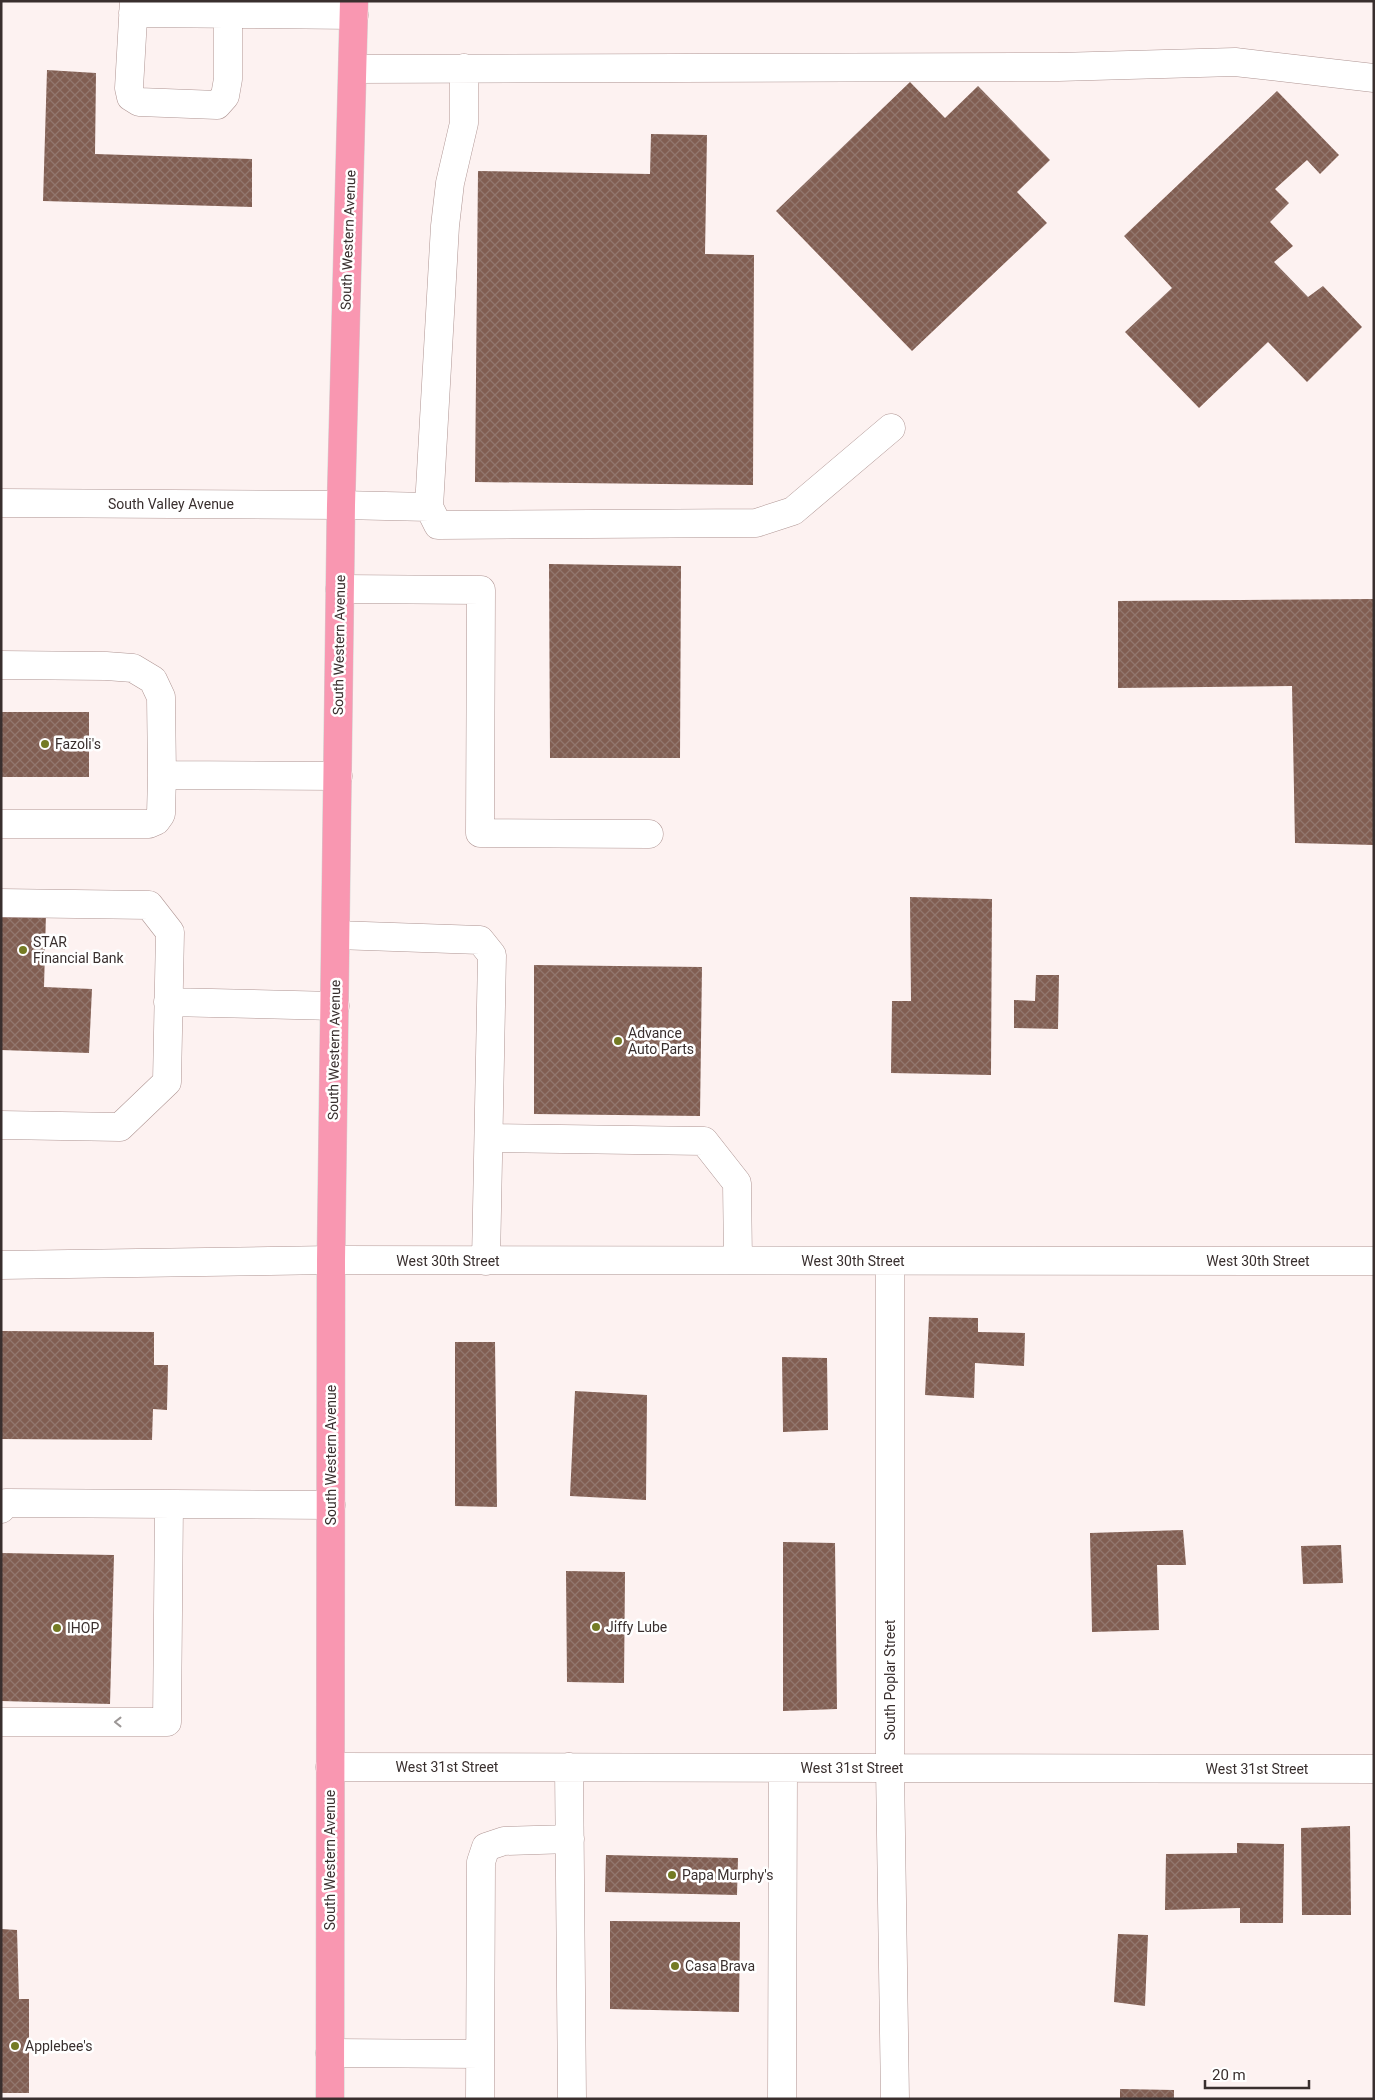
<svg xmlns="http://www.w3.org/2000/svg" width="1375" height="2100" font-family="Roboto,sans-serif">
<defs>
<pattern id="building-cross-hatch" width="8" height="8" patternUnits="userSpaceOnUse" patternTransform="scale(1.25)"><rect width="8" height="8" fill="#815e52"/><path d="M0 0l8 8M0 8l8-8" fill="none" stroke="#92776e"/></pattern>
</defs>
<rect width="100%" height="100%" fill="#fdf2f1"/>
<path fill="url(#building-cross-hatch)" d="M 47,70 L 96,73 L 95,154 L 252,159 L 252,207 L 43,201 Z
M 910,82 L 945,118 L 978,86 L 1050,160 L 1017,192 L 1047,223 L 912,351 L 776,211 Z
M 1277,91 L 1339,155 L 1320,174 L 1307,160 L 1275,189 L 1289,203 L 1270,222 L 1293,246 L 1274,262 L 1308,297 L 1323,286 L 1362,327 L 1307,382 L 1268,342 L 1199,408 L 1125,332 L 1172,288 L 1124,236 Z
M 651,134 L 707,135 L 705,254 L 754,255 L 753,485 L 475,482 L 478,171 L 650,174 Z
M 549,564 L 681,566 L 680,758 L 550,758 Z
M 1374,599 L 1374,845 L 1295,843 L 1292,686 L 1118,688 L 1118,601 Z
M 1,712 L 89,712 L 89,777 L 1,777 Z
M 910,897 L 992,899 L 991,1075 L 891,1073 L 892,1001 L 911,1001 Z
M 1,912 L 46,913 L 44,987 L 92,989 L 89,1053 L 1,1050 Z
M 534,965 L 702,967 L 700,1116 L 534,1114 Z
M 1036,975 L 1059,975 L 1058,1029 L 1014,1028 L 1014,1000 L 1035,1001 Z
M 929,1317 L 978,1318 L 978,1332 L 1025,1333 L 1024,1366 L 975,1363 L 974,1398 L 925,1395 Z
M 1,1331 L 154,1332 L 154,1365 L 168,1365 L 167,1410 L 153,1409 L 152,1440 L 1,1439 Z
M 455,1342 L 495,1342 L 497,1507 L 455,1506 Z
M 782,1357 L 827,1358 L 828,1430 L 783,1432 Z
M 575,1391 L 647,1395 L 646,1500 L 570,1496 Z
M 1183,1530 L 1186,1565 L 1157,1565 L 1159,1630 L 1092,1632 L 1090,1533 Z
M 783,1542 L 835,1543 L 837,1709 L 783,1711 Z
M 1341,1545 L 1343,1583 L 1303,1584 L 1301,1546 Z
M 1,1553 L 114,1555 L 110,1704 L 1,1701 Z
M 566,1571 L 625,1572 L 624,1683 L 567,1682 Z
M 1350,1826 L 1351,1915 L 1302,1915 L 1301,1828 Z
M 1237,1843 L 1284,1844 L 1283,1923 L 1240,1923 L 1240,1908 L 1165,1910 L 1166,1854 L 1237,1853 Z
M 606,1855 L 738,1858 L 737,1895 L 605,1892 Z
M 610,1921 L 740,1922 L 739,2012 L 610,2009 Z
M 1,1929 L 17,1930 L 19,1999 L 29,1999 L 29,2093 L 1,2093 Z
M 1118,1934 L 1148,1935 L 1145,2006 L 1114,2002 Z
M 1120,2089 L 1174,2090 L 1174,2099 L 1120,2099 Z"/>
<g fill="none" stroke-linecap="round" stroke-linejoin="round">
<g stroke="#af9593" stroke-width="29">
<path id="minor" d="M 134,1 L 129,88 L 131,97 L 139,102 L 217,105 L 225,96 L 228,79 L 228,14
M 133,13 L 354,15
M 353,69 L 1058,67 L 1235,62 L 1374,78
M 1,503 L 341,505 L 429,507 L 445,226 L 450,183 L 464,123 L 464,68
M 429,507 L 438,525 L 756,523 L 793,511 L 891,428
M 340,589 L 481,590 L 480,833 L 649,834
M 1,665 L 106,666 L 133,668 L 153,680 L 161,697 L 162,775 L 161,814 L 156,821 L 149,824 L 1,824
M 162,775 L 338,776
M 1,903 L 149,905 L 170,932 L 167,1082 L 120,1127 L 1,1125
M 336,935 L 480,940 L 492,955 L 486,1261
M 168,1002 L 335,1006
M 489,1138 L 704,1141 L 737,1183 L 738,1260
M 890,1261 L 890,1768 L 895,2099
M 1,1265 L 331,1260 L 1374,1261
M 1,1509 L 6,1503 L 331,1505
M 1,1722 L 167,1722 L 169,1504
M 330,1767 L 1374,1769
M 569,1767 L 572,2099
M 330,2053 L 480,2054
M 480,2099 L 481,1862 L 486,1847 L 504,1841 L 570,1839
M 782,2099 L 783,1768"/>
</g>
<g stroke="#d3d1d1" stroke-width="29">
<path id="highway" d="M 330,2099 L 331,1260 L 341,505 L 354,1"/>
</g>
<use href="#minor" stroke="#fff" stroke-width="28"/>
<use href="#highway" stroke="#f997b1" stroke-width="28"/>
</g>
<defs><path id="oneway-chevron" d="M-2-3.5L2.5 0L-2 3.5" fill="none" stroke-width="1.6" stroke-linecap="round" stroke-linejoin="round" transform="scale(1.25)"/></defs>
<use stroke="#9c9796" href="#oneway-chevron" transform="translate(118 1722) rotate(-180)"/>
<g fill="#747b24" stroke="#fff" stroke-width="2">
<circle cx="45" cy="744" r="5"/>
<circle cx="23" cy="950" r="5"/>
<circle cx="618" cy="1041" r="5"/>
<circle cx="596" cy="1627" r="5"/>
<circle cx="57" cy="1628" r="5"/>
<circle cx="672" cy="1875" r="5"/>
<circle cx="675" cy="1966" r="5"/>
<circle cx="15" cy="2046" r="5"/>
</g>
<g text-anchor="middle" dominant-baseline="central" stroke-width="5" stroke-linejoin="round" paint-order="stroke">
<g font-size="14" fill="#392f2e" stroke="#fff">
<text transform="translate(348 240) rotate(-88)">South Western Avenue</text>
<text x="171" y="504">South Valley Avenue</text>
<text transform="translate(339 645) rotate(-89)">South Western Avenue</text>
<text transform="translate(334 1050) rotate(-89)">South Western Avenue</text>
<text x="448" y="1261">West 30th Street</text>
<text x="853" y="1261">West 30th Street</text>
<text x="1258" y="1261">West 30th Street</text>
<text transform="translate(331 1455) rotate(-90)">South Western Avenue</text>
<text transform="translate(890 1680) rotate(-90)">South Poplar Street</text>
<text x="447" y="1767">West 31st Street</text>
<text x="852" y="1768">West 31st Street</text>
<text x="1257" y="1769">West 31st Street</text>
<text transform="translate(330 1860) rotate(-90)">South Western Avenue</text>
</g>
<g font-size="14" fill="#392f2e" stroke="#fff" text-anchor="start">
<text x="55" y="744">Fazoli's</text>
<text x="33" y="942">STAR<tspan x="33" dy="16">Financial Bank</tspan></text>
<text x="628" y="1033">Advance<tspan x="628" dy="16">Auto Parts</tspan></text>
<text x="606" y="1627">Jiffy Lube</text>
<text x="67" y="1628">IHOP</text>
<text x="682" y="1875">Papa Murphy's</text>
<text x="685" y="1966">Casa Brava</text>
<text x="25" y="2046">Applebee's</text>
</g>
</g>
<rect width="1375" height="2100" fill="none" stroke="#392f2e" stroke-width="5"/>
<path d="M1205 2080v8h104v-8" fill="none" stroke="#392f2e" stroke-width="2.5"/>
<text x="1212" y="2080" font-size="15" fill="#392f2e" stroke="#ffffff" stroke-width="4" paint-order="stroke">20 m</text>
</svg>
